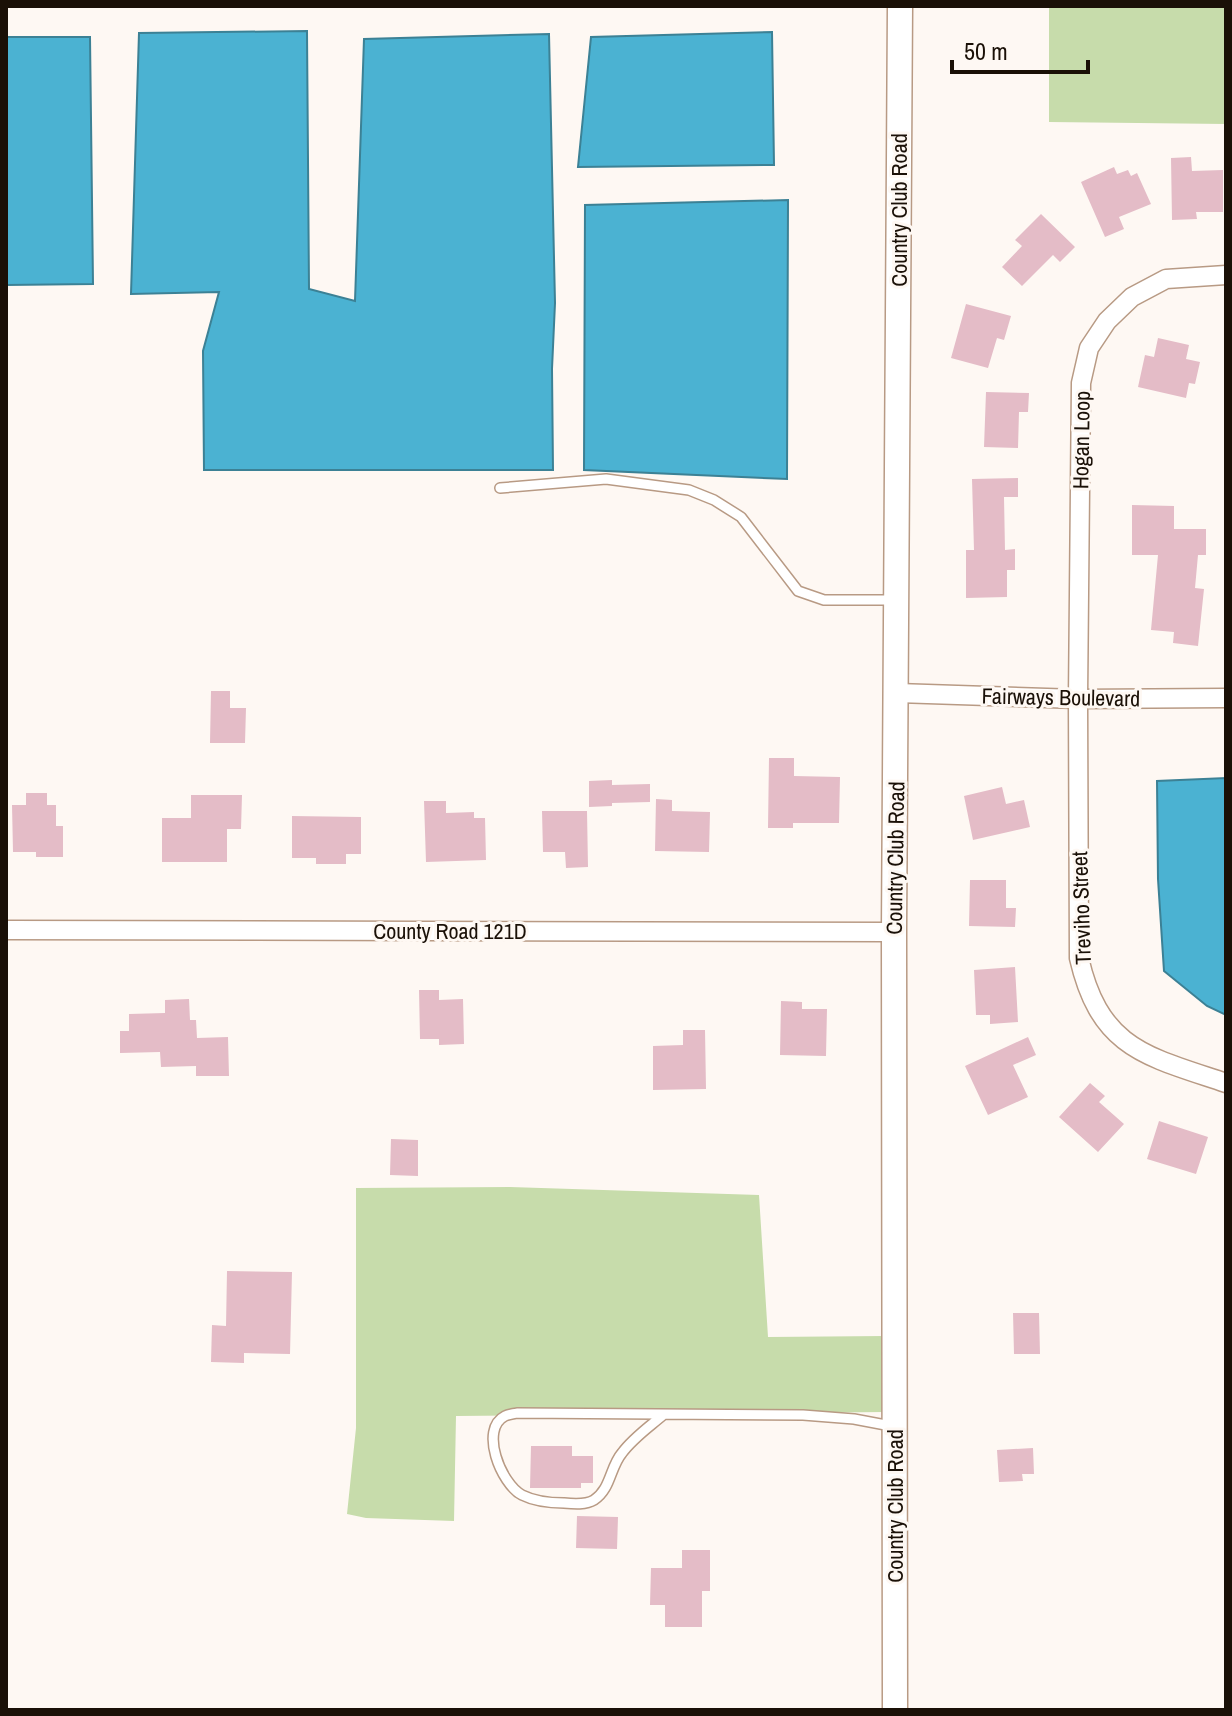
<svg xmlns="http://www.w3.org/2000/svg" width="1232" height="1716" font-family="'Archivo Narrow',sans-serif">
<rect width="100%" height="100%" fill="#fef8f3"/>
<path fill="#c7dcab" d="M 1049,6 L 1226,6 L 1226,124 L 1049,122 Z
M 510,1187 L 759,1195 L 768,1337 L 885,1336 L 885,1412 L 456,1416 L 454,1521 L 366,1518 L 347,1514 L 356,1428 L 356,1188 Z"/>
<path fill="#4bb2d2" stroke="#3c8195" stroke-width="2" d="M 307,31 L 309,289 L 355,301 L 364,39 L 549,34 L 555,303 L 552,369 L 553,470 L 204,470 L 203,351 L 219,292 L 131,294 L 139,33 Z
M 772,32 L 774,165 L 578,167 L 591,37 Z
M 6,37 L 90,37 L 93,284 L 6,285 Z
M 788,200 L 787,479 L 584,470 L 585,205 Z
M 1226,778 L 1226,1015 L 1207,1006 L 1164,971 L 1158,879 L 1157,781 Z"/>
<path fill="#e4bcc7" d="M 1191,157 L 1192,171 L 1223,170 L 1223,212 L 1196,212 L 1197,219 L 1172,220 L 1171,158 Z
M 1114,167 L 1117,174 L 1128,170 L 1131,176 L 1137,173 L 1151,204 L 1119,217 L 1124,229 L 1105,237 L 1081,182 Z
M 1041,214 L 1075,247 L 1060,262 L 1053,255 L 1022,286 L 1002,267 L 1022,246 L 1015,240 Z
M 966,304 L 1011,316 L 1004,340 L 997,338 L 988,368 L 951,358 Z
M 1158,338 L 1189,345 L 1186,359 L 1200,362 L 1195,384 L 1189,383 L 1186,398 L 1138,387 L 1145,355 L 1154,357 Z
M 986,392 L 1029,393 L 1028,412 L 1019,412 L 1018,448 L 984,447 Z
M 1018,478 L 1018,497 L 1004,497 L 1005,550 L 1015,549 L 1015,570 L 1007,570 L 1007,597 L 966,598 L 966,550 L 974,550 L 972,479 Z
M 1132,505 L 1174,506 L 1174,529 L 1206,529 L 1206,555 L 1198,555 L 1195,588 L 1204,589 L 1198,646 L 1173,643 L 1174,632 L 1151,630 L 1158,555 L 1132,555 Z
M 211,691 L 230,691 L 230,708 L 246,708 L 245,743 L 210,743 Z
M 769,758 L 794,758 L 794,776 L 840,777 L 839,823 L 793,823 L 793,828 L 768,828 Z
M 612,780 L 612,785 L 650,784 L 650,802 L 612,803 L 612,806 L 589,807 L 589,781 Z
M 1002,787 L 1006,804 L 1024,800 L 1030,827 L 973,840 L 964,796 Z
M 26,793 L 47,793 L 47,805 L 56,805 L 56,826 L 63,826 L 63,857 L 36,857 L 36,852 L 13,852 L 12,805 L 26,805 Z
M 191,795 L 242,795 L 241,829 L 227,829 L 227,862 L 162,862 L 162,818 L 191,818 Z
M 656,799 L 672,800 L 672,811 L 710,812 L 709,852 L 655,851 Z
M 424,801 L 446,801 L 446,813 L 474,812 L 474,818 L 485,818 L 486,860 L 426,862 Z
M 542,811 L 587,811 L 588,867 L 566,868 L 565,852 L 543,852 Z
M 292,816 L 361,817 L 361,854 L 346,854 L 346,864 L 316,864 L 316,858 L 292,858 Z
M 970,880 L 1006,880 L 1006,908 L 1016,908 L 1015,927 L 969,926 Z
M 1015,967 L 1018,1022 L 990,1024 L 990,1015 L 976,1015 L 974,970 Z
M 419,990 L 439,990 L 439,1000 L 463,999 L 464,1044 L 439,1045 L 439,1039 L 420,1039 Z
M 189,999 L 190,1020 L 196,1020 L 197,1038 L 228,1037 L 229,1076 L 196,1076 L 196,1066 L 161,1067 L 160,1052 L 120,1053 L 120,1031 L 129,1031 L 129,1014 L 165,1013 L 165,1000 Z
M 781,1001 L 802,1002 L 802,1009 L 827,1009 L 826,1056 L 780,1055 Z
M 683,1030 L 705,1030 L 706,1089 L 653,1090 L 653,1046 L 683,1045 Z
M 1028,1037 L 1036,1055 L 1013,1065 L 1028,1097 L 988,1115 L 965,1066 Z
M 1090,1083 L 1105,1096 L 1099,1102 L 1124,1124 L 1098,1152 L 1059,1117 Z
M 1159,1121 L 1208,1137 L 1196,1174 L 1147,1159 Z
M 391,1139 L 418,1140 L 418,1176 L 390,1175 Z
M 227,1271 L 292,1272 L 290,1354 L 244,1353 L 244,1363 L 211,1362 L 212,1325 L 226,1326 Z
M 1013,1313 L 1039,1313 L 1040,1354 L 1014,1354 Z
M 531,1446 L 572,1446 L 572,1456 L 593,1456 L 593,1483 L 581,1483 L 581,1488 L 530,1488 Z
M 1033,1448 L 1034,1474 L 1022,1474 L 1023,1481 L 999,1482 L 997,1450 Z
M 577,1516 L 618,1517 L 617,1549 L 576,1548 Z
M 682,1550 L 710,1550 L 710,1591 L 702,1591 L 702,1627 L 665,1627 L 665,1605 L 650,1605 L 651,1568 L 682,1568 Z"/>
<g fill="none" stroke-linecap="round" stroke-linejoin="round">
<g stroke="#b89a84" stroke-width="12">
<path id="lane" d="M 500,488 L 606,479 L 689,490 L 714,500 L 741,517 L 798,591 L 824,600 L 894,600
M 663,1415 C 649,1427 633,1438 622,1453 C 610,1467 611,1489 594,1500 C 586,1505 574,1504 564,1503 C 551,1503 534,1501 522,1495 C 501,1484 479,1429 505,1416 C 509,1414 513,1414 517,1413 L 803,1415 L 854,1419 L 891,1426"/>
</g>
<g stroke="#b89a84" stroke-width="21">
<path id="street" d="M 1226,275 L 1166,279 L 1132,297 L 1107,321 L 1089,348 L 1081,383 L 1078,699 L 1079,958 C 1100,1049 1146,1056 1226,1083
M 897,693 L 1078,699 L 1226,698
M 6,930 L 894,932"/>
</g>
<g stroke="#b89a84" stroke-width="27">
<path id="secondary" d="M 895,1710 L 894,932 L 900,6"/>
</g>
<use href="#lane" stroke="#fff" stroke-width="9"/>
<use href="#street" stroke="#fff" stroke-width="18"/>
<use href="#secondary" stroke="#fff" stroke-width="24"/>
</g>
<g text-anchor="middle" dominant-baseline="central" stroke-width="6" stroke-linejoin="round" paint-order="stroke">
<g font-size="22" fill="#1a1007" stroke="#fef8f3">
<text transform="translate(899 210) rotate(-90)">Country Club Road</text>
<text transform="translate(1081 440) rotate(-89)">Hogan Loop</text>
<text transform="translate(1061 697) rotate(1)">Fairways Boulevard</text>
<text transform="translate(895 858) rotate(-89)">Country Club Road</text>
<text transform="translate(1081 908) rotate(-92)">Treviho Street</text>
<text x="450" y="931">County Road 121D</text>
<text transform="translate(895 1506) rotate(-90)">Country Club Road</text>
</g>
</g>
<rect width="1232" height="1716" fill="none" stroke="#1a1007" stroke-width="16"/>
<path d="M952 60v12h136v-12" fill="none" stroke="#1a1007" stroke-width="4"/>
<text x="964" y="60" font-size="24" fill="#1a1007" stroke="#fef8f3" stroke-width="6" paint-order="stroke">50 m</text>
</svg>
